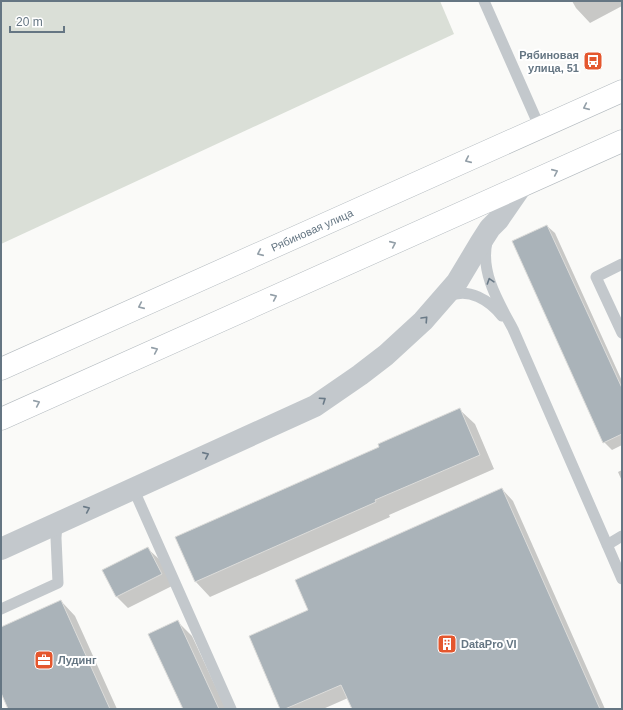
<svg xmlns="http://www.w3.org/2000/svg" width="623" height="710" font-family="Helvetica,sans-serif">
<rect width="100%" height="100%" fill="#fafaf8"/>
<path fill="#dadfd7" d="M 1,1 L 440,1 L 454,34 L 1,244 Z"/>
<path fill="#0003" d="M 572,1 L 622,1 L 622,6 L 590,23 L 576,8 Z
M 547,226 L 555,233 L 622,381 L 622,445 L 612,450 L 604,442 Z
M 460,410 L 475,424 L 494,469 L 389,515 L 390,517 L 210,597 L 196,582 L 176,538 L 380,448 Z
M 622,470 L 622,481 L 618,472 Z
M 502,489 L 513,501 L 605,709 L 353,709 L 348,698 L 323,709 L 281,709 L 310,611 Z
M 147,548 L 159,559 L 172,586 L 128,608 L 117,597 L 103,570 Z
M 61,601 L 75,616 L 117,709 L 9,709 L 1,690 L 1,628 Z
M 178,622 L 192,636 L 226,709 L 184,709 Z"/>
<path fill="#aab3b9" stroke="#dcdcda" d="M 547,225 L 622,388 L 622,434 L 603,443 L 512,241 Z
M 460,408 L 480,455 L 375,500 L 376,502 L 195,582 L 175,537 L 379,447 L 378,444 Z
M 502,488 L 600,709 L 352,709 L 341,685 L 285,709 L 280,709 L 249,636 L 308,610 L 295,580 Z
M 148,547 L 162,574 L 116,597 L 102,570 Z
M 61,600 L 110,709 L 8,709 L 1,693 L 1,627 Z
M 178,620 L 219,709 L 183,709 L 148,634 Z"/>
<g fill="none" stroke-linecap="round" stroke-linejoin="round">
<g stroke="#b3babf" stroke-width="23">
<path id="secondary" d="M 1,369 L 622,91
M 1,419 L 622,141"/>
</g>
<path stroke="#c3c8cc" stroke-width="11" d="M 484,1 L 540,128
M 487,242 C 480,273 499,303 513,329 L 622,579
M 622,264 L 596,277 L 622,333
M 448,297 C 468,286 490,301 502,316
M 133,488 L 231,709
M 607,545 L 622,536
M 1,609 L 58,583 L 56,538 L 57,523"/>
<path stroke="#c3c8cc" stroke-width="22" d="M 1,549 L 315,406 L 360,375 L 386,355 L 423,321 L 457,282 L 481,242 L 490,228 L 498,220 L 520,188"/>
<use href="#secondary" stroke="#fff" stroke-width="22"/>
</g>
<defs><path id="oneway-chevron" d="M-2-3.5L2.5 0L-2 3.5" fill="none" stroke-width="1.6" stroke-linecap="round" stroke-linejoin="round"/></defs>
<g stroke="#939fa8">
<use href="#oneway-chevron" transform="translate(586 107) rotate(156)"/>
<use href="#oneway-chevron" transform="translate(468 160) rotate(156)"/>
<use href="#oneway-chevron" transform="translate(555 172) rotate(-24)"/>
<use href="#oneway-chevron" transform="translate(393 244) rotate(-24)"/>
<use href="#oneway-chevron" transform="translate(260 253) rotate(156)"/>
<use href="#oneway-chevron" transform="translate(274 297) rotate(-24)"/>
<use href="#oneway-chevron" transform="translate(141 306) rotate(156)"/>
<use href="#oneway-chevron" transform="translate(155 350) rotate(-24)"/>
<use href="#oneway-chevron" transform="translate(37 403) rotate(-24)"/>
</g>
<g stroke="#6a7a87">
<use href="#oneway-chevron" transform="translate(490 281) rotate(-108)"/>
<use href="#oneway-chevron" transform="translate(425 319) rotate(-47)"/>
<use href="#oneway-chevron" transform="translate(323 400) rotate(-34)"/>
<use href="#oneway-chevron" transform="translate(206 455) rotate(-24)"/>
<use href="#oneway-chevron" transform="translate(87 509) rotate(-24)"/>
</g>
<defs>
<g id="bus-square" transform="scale(1)"><rect x="-9" y="-9" width="18" height="18" rx="4" fill="#e4572e" stroke="#fff"/><path d="M-5-6H5V4H4V6H2V4H-2V6H-4V4H-5ZM-3.5-4V0h7V-4ZM-3.5 1.2v1.5H-2V1.2ZM2 1.2v1.5H3.5V1.2Z" fill="#fff"/></g>
<g id="building-square" transform="scale(1)"><rect x="-9" y="-9" width="18" height="18" rx="4" fill="#e4572e" stroke="#fff"/><path d="M-4-6H4V6H1V3H-1V6H-4ZM-2.5-4.3h1.7v1.8h-1.7ZM.8-4.3h1.7v1.8H.8ZM-2.5-1h1.7V.8h-1.7ZM.8-1h1.7V.8H.8Z" fill="#fff"/></g>
<g id="office-square" transform="scale(1)"><rect x="-9" y="-9" width="18" height="18" rx="4" fill="#e4572e" stroke="#fff"/><path d="M-6-3h4V-5.5h4V-3h4V5H-6ZM-1-4.5V-3h2v-1.5ZM-6 0V1H6V0Z" fill="#fff"/></g>
</defs>
<g fill-rule="evenodd">
<use href="#bus-square" x="593" y="61"/>
<use href="#building-square" x="447" y="644"/>
<use href="#office-square" x="44" y="660"/>
</g>
<g text-anchor="middle" dominant-baseline="central" stroke-width="4" stroke-linejoin="round" paint-order="stroke">
<g font-size="11" font-weight="bold" fill="#657683" stroke="#fff" text-anchor="start">
<text x="579" y="55" text-anchor="end">Рябиновая<tspan x="579" dy="13">улица, 51</tspan></text>
<text x="461" y="644">DataPro VI</text>
<text x="58" y="660">Лудинг</text>
</g>
<g font-size="11" fill="#657683" stroke="#fff">
<text transform="translate(312 230) rotate(-24)">Рябиновая улица</text>
</g>
</g>
<rect width="623" height="710" fill="none" stroke="#657683" stroke-width="4"/>
<path d="M10 26v6h54v-6" fill="none" stroke="#657683" stroke-width="2"/>
<text x="16" y="26" font-size="12" fill="#657683" stroke="#ffffff" stroke-width="3" paint-order="stroke">20 m</text>
</svg>
